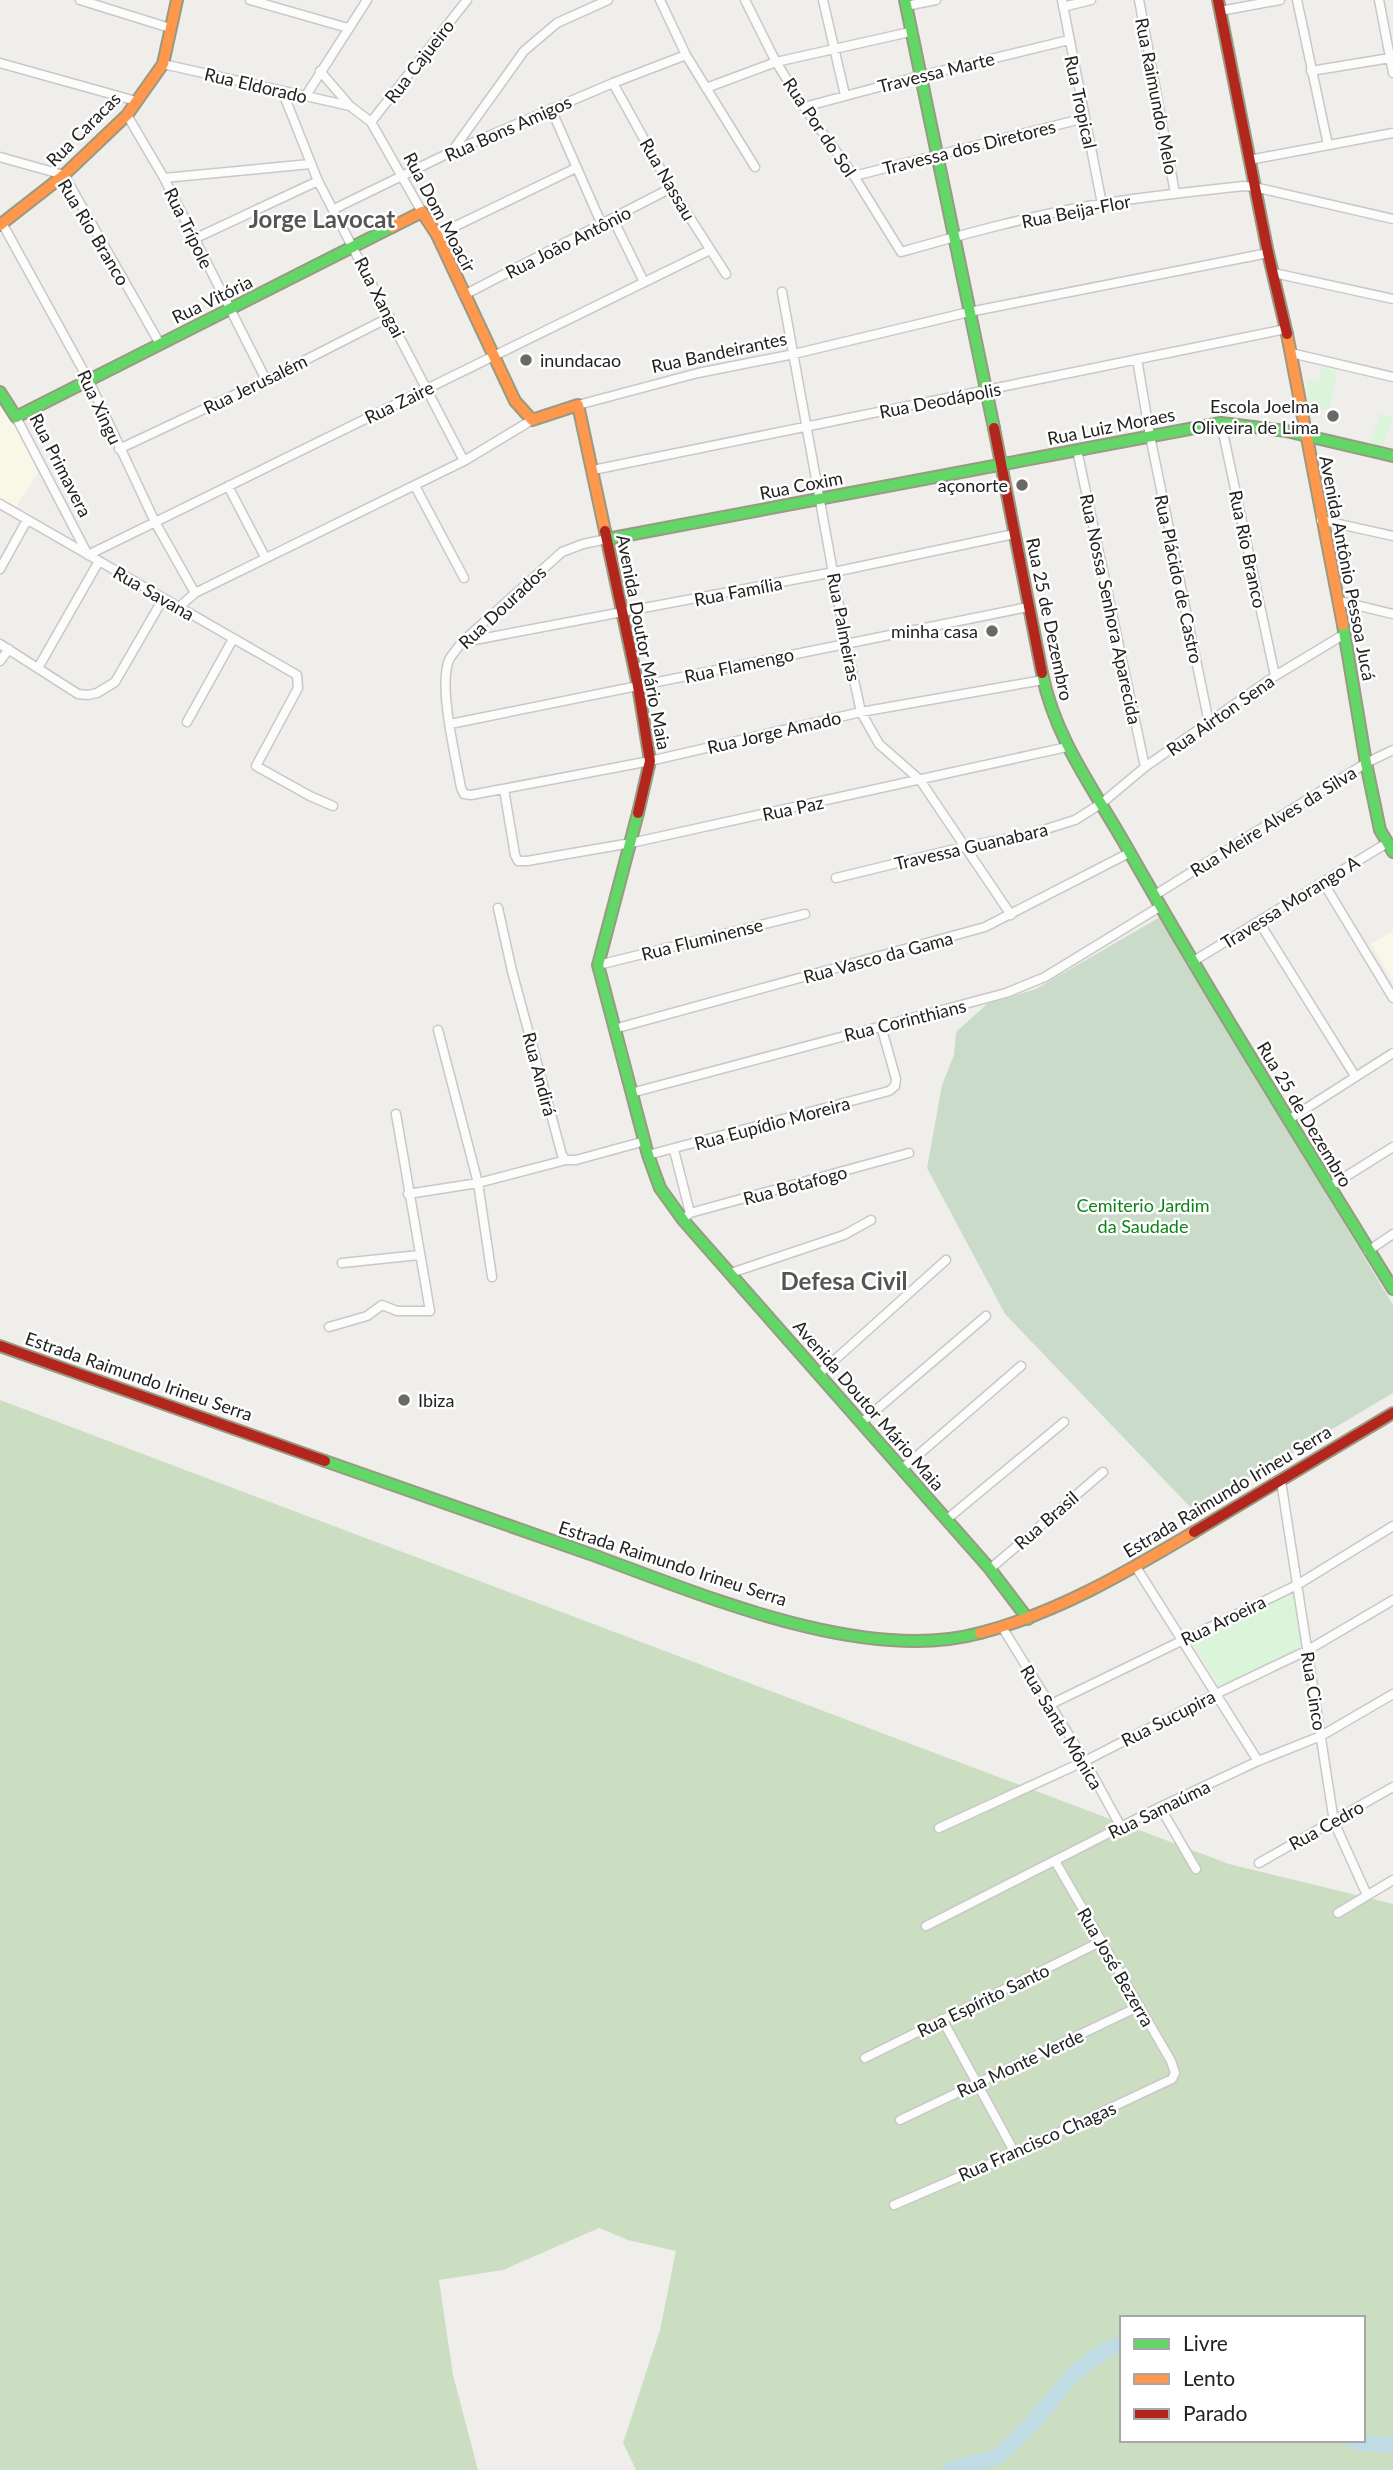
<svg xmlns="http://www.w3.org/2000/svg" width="1393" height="2470" font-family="Lato,sans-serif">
<rect width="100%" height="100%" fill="#f0eeeb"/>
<path fill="#f8f7e8" d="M 0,400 L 40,470 L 16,507 L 0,498 Z
M 1393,931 L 1393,982 L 1371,944 Z"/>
<path fill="#cbdec1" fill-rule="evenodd" d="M 0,1400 L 1229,1864 L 1393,1904 L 1393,2470 L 636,2470 L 623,2443 L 660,2330 L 676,2251 L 628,2240 L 599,2228 L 503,2270 L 439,2280 L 453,2375 L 478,2470 L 0,2470 ZM 1122,2318 L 1363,2318 L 1363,2440 L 1122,2440 Z"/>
<path fill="#cadbca" d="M 1160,917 L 1393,1305 L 1393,1393 L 1194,1511 L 1005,1314 L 927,1168 L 942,1085 L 954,1055 L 956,1032 L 987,1004 L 1036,989 Z"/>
<path fill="#daf5da" d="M 1321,367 L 1337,371 L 1330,409 L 1309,411 L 1307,381 L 1320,381 Z
M 1380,413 L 1393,418 L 1383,446 L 1370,444 Z
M 1293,1591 L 1303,1649 L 1220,1688 L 1191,1640 Z"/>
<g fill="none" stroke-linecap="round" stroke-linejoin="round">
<path stroke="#bfdbe3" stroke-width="16" d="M 1352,2440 L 1362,2443 L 1393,2445
M 950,2470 L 998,2457 L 1036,2419 L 1074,2373 L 1105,2350 L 1122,2344"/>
<g stroke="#c9c8c7" stroke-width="11">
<path id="street" d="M 80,0 L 170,28
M 250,0 L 348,28
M 660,0 L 686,55 L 755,167
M 745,0 L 776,62 L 804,107 L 854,176 L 901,252 C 968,233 1037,214 1105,203 C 1151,196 1197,191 1244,186 L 1254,187 L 1393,219
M 823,0 L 845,95
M 1062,0 L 1102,204
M 1139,0 L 1175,193
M 1297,0 L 1328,145
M 1379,0 L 1393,73
M 906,6 L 936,0
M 1063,7 L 1091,0
M 1220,11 L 1280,0
M 0,63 L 136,101
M 163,64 L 350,106
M 320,71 L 350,106 L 371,122 L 422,212
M 1311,71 L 1390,58
M 613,83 L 671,188 L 726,274
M 706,88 L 776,62 L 910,32
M 283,93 L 318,181 L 464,461
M 305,97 L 367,0
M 804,107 L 920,76 L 1069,40
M 551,109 L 602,225
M 127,115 L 164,178 L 266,380
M 371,122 L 467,0
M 453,150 L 524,51 L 557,23 L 608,0
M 0,157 L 64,175 L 160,344
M 1249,160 L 1393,133
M 854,176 L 1085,118
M 164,178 L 310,164
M 334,209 L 451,152 L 613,83 L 686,55
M 613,219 L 644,282
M 2,223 L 89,381 L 155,522 L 195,593
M 437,235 L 576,168
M 194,239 L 318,181
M 1274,273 L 1393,299
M 782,292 L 846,644 L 861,712 L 879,744 L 920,780 L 1011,915
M 464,295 L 671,188
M 1291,353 L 1393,377
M 1137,359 L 1150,436 L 1209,723
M 578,405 L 698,373 L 794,354 L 969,312 L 1268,253
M 16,417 L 88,555 L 710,250
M 1221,423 L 1275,676
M 119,449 L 266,380 L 390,317
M 1077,450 L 1145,767
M 593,470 L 1286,329
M 228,486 L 265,557
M 415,486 L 464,578
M 0,504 L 297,675 L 298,688 L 256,766 L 310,796 L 333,806
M 1321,520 L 1393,536
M 607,539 L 583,544 L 562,552 L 462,642 C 458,648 452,654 449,660 C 438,687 456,758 461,788 L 464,794 L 471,795 L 650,761 L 861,712 L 1043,680
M 0,569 L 27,520
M 1339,601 L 1393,614
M 178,608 L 195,593 L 464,461 L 532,420
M 464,642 L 834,572 L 1014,534
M 0,644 L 78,694 L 88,695 L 97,693 L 115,682 L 163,599
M 0,661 L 9,649
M 38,668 L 99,561
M 187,722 L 233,639
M 450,724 L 1028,607
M 504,789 L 515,855 L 518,861 L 527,861 L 631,843 L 1067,747
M 836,878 L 963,847 L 1027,835 L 1075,820 L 1102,803 L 1145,767 L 1275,676 L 1343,635
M 1323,882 L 1393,998
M 1155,895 L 1366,763 L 1393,750
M 498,908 L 512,971 L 562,1155 L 566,1160 L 576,1160 L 645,1141
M 1259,922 L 1355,1076
M 1192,962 L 1387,843
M 598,965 L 805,914
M 614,1029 L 985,927 L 1129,853
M 438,1030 L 478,1183 L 492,1277
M 631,1093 L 1006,993 L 1045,977 L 1161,906
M 1288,1120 L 1393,1053
M 674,1150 L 690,1213
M 648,1155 L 889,1091 L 895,1086 L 896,1079 L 881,1026
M 1329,1187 L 1393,1147
M 408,1194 L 478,1183 L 566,1160
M 683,1220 L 690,1213 L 909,1153
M 1368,1251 L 1393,1234
M 342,1263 L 419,1255
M 731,1273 L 844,1235 L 871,1220
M 329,1327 L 367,1316 L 382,1305 L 397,1311 L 430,1311 L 396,1114
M 819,1374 L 946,1260
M 862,1422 L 986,1316
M 903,1468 L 1021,1366
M 1281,1481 L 1334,1822 L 1367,1895
M 946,1520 L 1064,1422
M 1136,1567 L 1258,1761
M 990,1569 L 1103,1472
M 1002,1627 L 1085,1761 L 1121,1827
M 1049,1705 L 1297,1585 L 1393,1526
M 1160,1807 L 1196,1869
M 939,1828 L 1085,1761 L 1216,1694 L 1308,1650 L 1393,1600
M 1259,1863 L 1393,1787
M 1338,1913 L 1393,1880
M 926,1926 L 1160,1807 L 1258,1761 L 1321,1736 L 1393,1694
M 942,2019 L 1015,2153
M 865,2058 L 1100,1942
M 900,2120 L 1140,2006
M 894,2205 L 1015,2153 L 1172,2079 L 1175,2073 L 1171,2061 L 1055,1861"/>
</g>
<g stroke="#999a82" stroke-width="14">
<path id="fast" d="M 905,0 L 994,428
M 0,392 L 16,417 L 392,227
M 607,539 L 1221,423 L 1286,431 L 1393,456
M 1343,625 L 1366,763 L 1380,830 L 1393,852
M 1042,673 C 1055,740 1098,795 1130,853 C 1214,1001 1304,1144 1393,1289
M 638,813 L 598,965 L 648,1155 L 660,1188 L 683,1220 L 990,1569 L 1028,1619
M 325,1461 C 413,1492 501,1523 590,1554 C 701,1594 863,1665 980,1633"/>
</g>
<g stroke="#999a82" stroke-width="14">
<path id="slow" d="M 0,225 L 64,175 L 127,115 L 163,64 L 177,0
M 392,227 L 422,212 L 437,235 L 515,401 L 532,420 L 578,405 L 605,531
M 1287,334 L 1343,625
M 980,1633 C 1057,1613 1125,1573 1194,1532"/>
</g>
<g stroke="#999a82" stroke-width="14">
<path id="jam" d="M 1218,0 L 1268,253 L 1287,334
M 994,428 L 1042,673
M 605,531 L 638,686 L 650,761 L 638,813
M 0,1346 L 325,1461
M 1194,1532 L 1393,1413"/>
</g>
<use href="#street" stroke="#fdfcfc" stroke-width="8"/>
<use href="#fast" stroke="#63d668" stroke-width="10"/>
<use href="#slow" stroke="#ff974d" stroke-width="10"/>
<use href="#jam" stroke="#b3261e" stroke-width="10"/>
</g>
<g fill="#6a6968" stroke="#fff" stroke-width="2.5">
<circle cx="526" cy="360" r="7"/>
<circle cx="1333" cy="416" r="7"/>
<circle cx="1022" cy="485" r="7"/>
<circle cx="992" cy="631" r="7"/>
<circle cx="404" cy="1400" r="7"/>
</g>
<g text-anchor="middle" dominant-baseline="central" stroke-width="5" stroke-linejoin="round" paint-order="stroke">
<g font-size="18" fill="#222" stroke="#fff">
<text transform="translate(419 61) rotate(-52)">Rua Cajueiro</text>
<text transform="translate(936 72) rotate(-14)">Travessa Marte</text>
<text transform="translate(256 85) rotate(13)">Rua Eldorado</text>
<text transform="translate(1157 96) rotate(79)">Rua Raimundo Melo</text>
<text transform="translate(1081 102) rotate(78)">Rua Tropical</text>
<text transform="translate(820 127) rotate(56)">Rua Por do Sol</text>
<text transform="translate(508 128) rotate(-24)">Rua Bons Amigos</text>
<text transform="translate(83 129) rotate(-45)">Rua Caracas</text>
<text transform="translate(969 147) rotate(-14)">Travessa dos Diretores</text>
<text transform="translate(668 179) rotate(60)">Rua Nassau</text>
<text transform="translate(1076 211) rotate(-11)">Rua Beija-Flor</text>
<text transform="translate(440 212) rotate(62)">Rua Dom Moacir</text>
<text transform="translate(189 228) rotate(64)">Rua Trípole</text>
<text transform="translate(94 232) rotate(59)">Rua Rio Branco</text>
<text transform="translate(568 242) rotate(-27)">Rua João Antônio</text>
<text transform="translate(380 297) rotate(63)">Rua Xangai</text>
<text transform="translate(212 299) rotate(-26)">Rua Vitória</text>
<text transform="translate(719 352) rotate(-12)">Rua Bandeirantes</text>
<text transform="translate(255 384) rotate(-26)">Rua Jerusalém</text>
<text transform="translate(940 400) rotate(-11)">Rua Deodápolis</text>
<text transform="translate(399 402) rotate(-26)">Rua Zaire</text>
<text transform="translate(100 407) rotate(65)">Rua Xingu</text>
<text transform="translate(1111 426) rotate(-11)">Rua Luiz Moraes</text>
<text transform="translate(61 465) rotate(63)">Rua Primavera</text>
<text transform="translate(801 485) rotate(-11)">Rua Coxim</text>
<text transform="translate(1248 549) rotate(78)">Rua Rio Branco</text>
<text transform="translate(1348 568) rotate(79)">Avenida Antônio Pessoa Jucá</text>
<text transform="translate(1179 579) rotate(78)">Rua Plácido de Castro</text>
<text transform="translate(738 591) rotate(-11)">Rua Família</text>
<text transform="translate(154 593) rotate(30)">Rua Savana</text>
<text transform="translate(502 607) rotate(-43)">Rua Dourados</text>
<text transform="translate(1111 609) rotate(78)">Rua Nossa Senhora Aparecida</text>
<text transform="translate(1050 619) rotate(78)">Rua 25 de Dezembro</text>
<text transform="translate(844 627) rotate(79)">Rua Palmeiras</text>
<text transform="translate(644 642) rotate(79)">Avenida Doutor Mário Maia</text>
<text transform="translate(739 665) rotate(-12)">Rua Flamengo</text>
<text transform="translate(1220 715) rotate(-35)">Rua Airton Sena</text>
<text transform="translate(774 732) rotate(-13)">Rua Jorge Amado</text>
<text transform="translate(793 808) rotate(-12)">Rua Paz</text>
<text transform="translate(1273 821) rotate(-32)">Rua Meire Alves da Silva</text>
<text transform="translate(971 846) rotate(-13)">Travessa Guanabara</text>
<text transform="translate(1290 902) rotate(-32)">Travessa Morango A</text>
<text transform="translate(702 939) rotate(-14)">Rua Fluminense</text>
<text transform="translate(878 957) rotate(-15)">Rua Vasco da Gama</text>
<text transform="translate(905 1020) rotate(-14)">Rua Corinthians</text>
<text transform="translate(540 1074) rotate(75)">Rua Andirá</text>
<text transform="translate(1305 1114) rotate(59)">Rua 25 de Dezembro</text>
<text transform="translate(772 1123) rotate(-15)">Rua Eupídio Moreira</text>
<text transform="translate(795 1185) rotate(-15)">Rua Botafogo</text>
<text transform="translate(139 1376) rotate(19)">Estrada Raimundo Irineu Serra</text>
<text transform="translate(869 1405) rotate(49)">Avenida Doutor Mário Maia</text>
<text transform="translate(1227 1491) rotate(-31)">Estrada Raimundo Irineu Serra</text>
<text transform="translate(1046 1520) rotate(-41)">Rua Brasil</text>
<text transform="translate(673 1563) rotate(18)">Estrada Raimundo Irineu Serra</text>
<text transform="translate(1223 1620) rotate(-26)">Rua Aroeira</text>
<text transform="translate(1314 1691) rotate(81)">Rua Cinco</text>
<text transform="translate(1168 1718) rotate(-27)">Rua Sucupira</text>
<text transform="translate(1062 1727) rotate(59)">Rua Santa Mônica</text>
<text transform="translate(1159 1809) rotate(-26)">Rua Samaúma</text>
<text transform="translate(1326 1825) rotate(-29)">Rua Cedro</text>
<text transform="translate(1116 1967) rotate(60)">Rua José Bezerra</text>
<text transform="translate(983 2000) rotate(-26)">Rua Espírito Santo</text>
<text transform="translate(1020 2063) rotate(-25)">Rua Monte Verde</text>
<text transform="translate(1037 2141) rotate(-24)">Rua Francisco Chagas</text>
</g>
<g font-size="18" fill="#222" stroke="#fff" text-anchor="end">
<text x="540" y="360" text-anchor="start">inundacao</text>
<text x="1319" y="406">Escola Joelma<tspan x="1319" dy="21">Oliveira de Lima</tspan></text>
<text x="1008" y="485">açonorte</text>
<text x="978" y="631">minha casa</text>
<text x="418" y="1400" text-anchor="start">Ibiza</text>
</g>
<g font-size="18" fill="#0c8416" stroke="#fff">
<text x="1143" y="1205">Cemiterio Jardim<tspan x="1143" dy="21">da Saudade</tspan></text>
</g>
<g font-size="24" font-weight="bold" fill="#555" stroke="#fff">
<text x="322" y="218">Jorge Lavocat</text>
<text x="844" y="1280">Defesa Civil</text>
</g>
</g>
<rect x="1120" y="2316" width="245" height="126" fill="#ffffff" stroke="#a7a7a7" stroke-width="2"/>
<rect x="1134" y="2339" width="35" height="10" fill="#63d668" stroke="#a7a7a7" stroke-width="2"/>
<text x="1183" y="2351" font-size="21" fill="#222222">Livre</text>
<rect x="1134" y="2374" width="35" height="10" fill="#ff974d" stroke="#a7a7a7" stroke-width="2"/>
<text x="1183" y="2386" font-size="21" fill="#222222">Lento</text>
<rect x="1134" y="2409" width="35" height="10" fill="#b3261e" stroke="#a7a7a7" stroke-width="2"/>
<text x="1183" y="2421" font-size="21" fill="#222222">Parado</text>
</svg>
